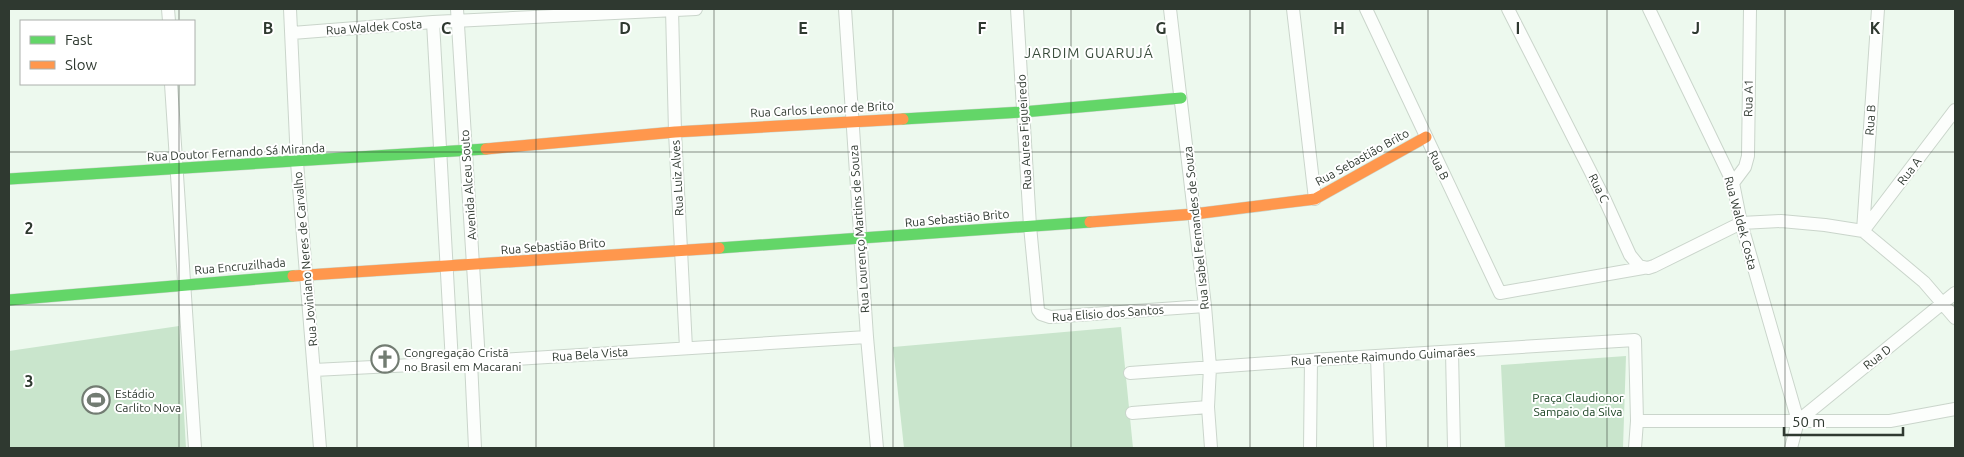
<svg xmlns="http://www.w3.org/2000/svg" width="1964" height="457" font-family="Ubuntu,sans-serif">
<rect width="100%" height="100%" fill="#edf9ee"/>
<path fill="#c9e5cc" d="M 179,326 L 186,448 L 9,448 L 9,351 Z
M 1121,327 L 1133,448 L 904,448 L 893,347 Z
M 1626,356 L 1623,448 L 1505,448 L 1501,365 Z"/>
<g fill="none" stroke-linecap="round" stroke-linejoin="round">
<g stroke="#cad5cb" stroke-width="14">
<path id="street" d="M 168,9 L 169,21
M 290,9 L 297,162 L 320,448
M 457,9 L 479,361
M 672,9 L 675,132 L 686,348
M 845,9 L 867,337 L 877,448
M 1017,9 L 1030,226 L 1038,310 L 1041,314 L 1050,317 L 1205,306
M 1170,9 L 1205,306 L 1210,367 L 1208,407 L 1211,448
M 1293,9 L 1315,199
M 1366,9 L 1500,293 L 1643,268
M 1508,9 L 1605,200 L 1630,255 L 1639,266 L 1648,268 L 1654,266 L 1741,223 L 1781,221 L 1825,225 L 1863,231 L 1924,282 L 1955,318
M 1649,9 L 1733,183 L 1741,223 L 1798,421 L 1791,448
M 433,22 L 452,363
M 292,33 L 433,22 L 696,9
M 171,84 L 195,448
M 1733,183 L 1745,167 L 1748,156 L 1750,9
M 1863,231 L 1878,9
M 1863,231 L 1955,110
M 1452,352 L 1454,448
M 1377,356 L 1380,448
M 471,361 L 475,448
M 314,370 L 452,363 L 867,337
M 1130,373 L 1311,360 L 1635,340 L 1637,421 L 1635,448
M 1132,413 L 1208,407
M 1637,421 L 1890,421 L 1955,409
M 1798,421 L 1955,293
M 1310,448 L 1311,360"/>
</g>
<g stroke="#cad5cb" stroke-width="12">
<path id="fast" d="M 903,119 L 1023,112 L 1181,98
M 9,179 L 486,149
M 719,248 L 1090,222
M 9,300 L 293,276"/>
</g>
<g stroke="#cad5cb" stroke-width="12">
<path id="slow" d="M 486,149 L 675,132 L 903,119
M 1090,222 L 1194,214 L 1315,199 L 1426,137
M 293,276 L 719,248"/>
</g>
<use href="#street" stroke="#fcfefc" stroke-width="12"/>
<use href="#fast" stroke="#63d668" stroke-width="11"/>
<use href="#slow" stroke="#ff974d" stroke-width="11"/>
</g>
<path fill="none" stroke="#2f3930" stroke-width="1" stroke-opacity="0.55" d="M 179,9 L 179,21M 357,9 L 357,448M 536,9 L 536,448M 714,9 L 714,448M 893,9 L 893,448M 1071,9 L 1071,448M 1250,9 L 1250,448M 1428,9 L 1428,448M 1607,9 L 1607,448M 1785,9 L 1785,448M 179,84 L 179,448M 9,152 L 1955,152M 9,305 L 1955,305"/>
<defs>
<g id="church-ring" transform="scale(1.4375)"><circle r="9.5" fill="#fff" stroke="#727c72" stroke-width="1.5"/><path d="M-1.2-6h2.4v3.5h3.3v2.4h-3.3V6h-2.4V-.1h-3.3v-2.4h3.3Z" fill="#727c72"/></g>
<g id="stadium-ring" transform="scale(1.4375)"><circle r="9.5" fill="#fff" stroke="#727c72" stroke-width="1.5"/><path d="M0-5a6.5 5 0 1 0 0 10a6.5 5 0 1 0 0-10ZM-3.5-1.8h7v3.6h-7Z" fill="#727c72"/></g>
</defs>
<g fill-rule="evenodd">
<use href="#church-ring" x="385" y="359"/>
<use href="#stadium-ring" x="96" y="400"/>
</g>
<g text-anchor="middle" dominant-baseline="central" stroke-width="4" stroke-linejoin="round" paint-order="stroke">
<g font-size="12" fill="#2f3930" stroke="#fff">
<text transform="translate(374 27) rotate(-4)">Rua Waldek Costa</text>
<text transform="translate(1748 98) rotate(-89)">Rua A1</text>
<text transform="translate(822 109) rotate(-3)">Rua Carlos Leonor de Brito</text>
<text transform="translate(1870 120) rotate(-86)">Rua B</text>
<text transform="translate(1024 132) rotate(-93)">Rua Aurea Figueiredo</text>
<text transform="translate(236 152) rotate(-3)">Rua Doutor Fernando Sá Miranda</text>
<text transform="translate(1362 157) rotate(-29)">Rua Sebastião Brito</text>
<text transform="translate(1439 165) rotate(64)">Rua B</text>
<text transform="translate(1909 171) rotate(-53)">Rua A</text>
<text transform="translate(677 178) rotate(-93)">Rua Luiz Alves</text>
<text transform="translate(468 185) rotate(-94)">Avenida Alceu Souto</text>
<text transform="translate(1599 188) rotate(64)">Rua C</text>
<text transform="translate(957 218) rotate(-5)">Rua Sebastião Brito</text>
<text transform="translate(1741 223) rotate(75)">Rua Waldek Costa</text>
<text transform="translate(1196 228) rotate(-96)">Rua Isabel Fernandes de Souza</text>
<text transform="translate(859 229) rotate(-94)">Rua Lourenço Martins de Souza</text>
<text transform="translate(553 246) rotate(-4)">Rua Sebastião Brito</text>
<text transform="translate(305 259) rotate(-95)">Rua Joviniano Neres de Carvalho</text>
<text transform="translate(240 266) rotate(-5)">Rua Encruzilhada</text>
<text transform="translate(1108 313) rotate(-4)">Rua Elisio dos Santos</text>
<text transform="translate(590 354) rotate(-4)">Rua Bela Vista</text>
<text transform="translate(1383 356) rotate(-3)">Rua Tenente Raimundo Guimarães</text>
<text transform="translate(1877 357) rotate(-38)">Rua D</text>
</g>
<g font-size="12" fill="#2f3930" stroke="#fff" text-anchor="start">
<text x="404" y="352">Congregação Cristã<tspan x="404" dy="14">no Brasil em Macarani</tspan></text>
<text x="115" y="393">Estádio<tspan x="115" dy="14">Carlito Nova</tspan></text>
</g>
<g font-size="12" fill="#133d1b" stroke="#fff">
<text x="1578" y="397">Praça Claudionor<tspan x="1578" dy="14">Sampaio da Silva</tspan></text>
</g>
<g font-size="14" letter-spacing="1" fill="#394c3b" stroke="#fff">
<text x="1089" y="53">JARDIM GUARUJÁ</text>
</g>
</g>
<g font-size="16" text-anchor="middle" font-weight="bold" fill="#2f3930" stroke="#fff" stroke-width="4" stroke-linejoin="round" paint-order="stroke">
<text x="268" y="34">B</text>
<text x="446" y="34">C</text>
<text x="625" y="34">D</text>
<text x="803" y="34">E</text>
<text x="982" y="34">F</text>
<text x="1161" y="34">G</text>
<text x="1339" y="34">H</text>
<text x="1518" y="34">I</text>
<text x="1696" y="34">J</text>
<text x="1875" y="34">K</text>
<text x="29" y="234">2</text>
<text x="29" y="387">3</text>
</g>
<rect width="1964" height="457" fill="none" stroke="#2f3930" stroke-width="20"/>
<rect x="20" y="20" width="175" height="65" fill="#ffffff" stroke="#acb0ac"/>
<rect x="30" y="36" width="25" height="8" fill="#63d668" stroke="#acb0ac"/>
<text x="65" y="45" font-size="15" fill="#2f3930">Fast</text>
<rect x="30" y="61" width="25" height="8" fill="#ff974d" stroke="#acb0ac"/>
<text x="65" y="70" font-size="15" fill="#2f3930">Slow</text>
<path d="M1784 427v8h119v-8" fill="none" stroke="#2f3930" stroke-width="2.5"/>
<text x="1792" y="427" font-size="15" fill="#2f3930" stroke="#ffffff" stroke-width="4" paint-order="stroke">50 m</text>
</svg>
